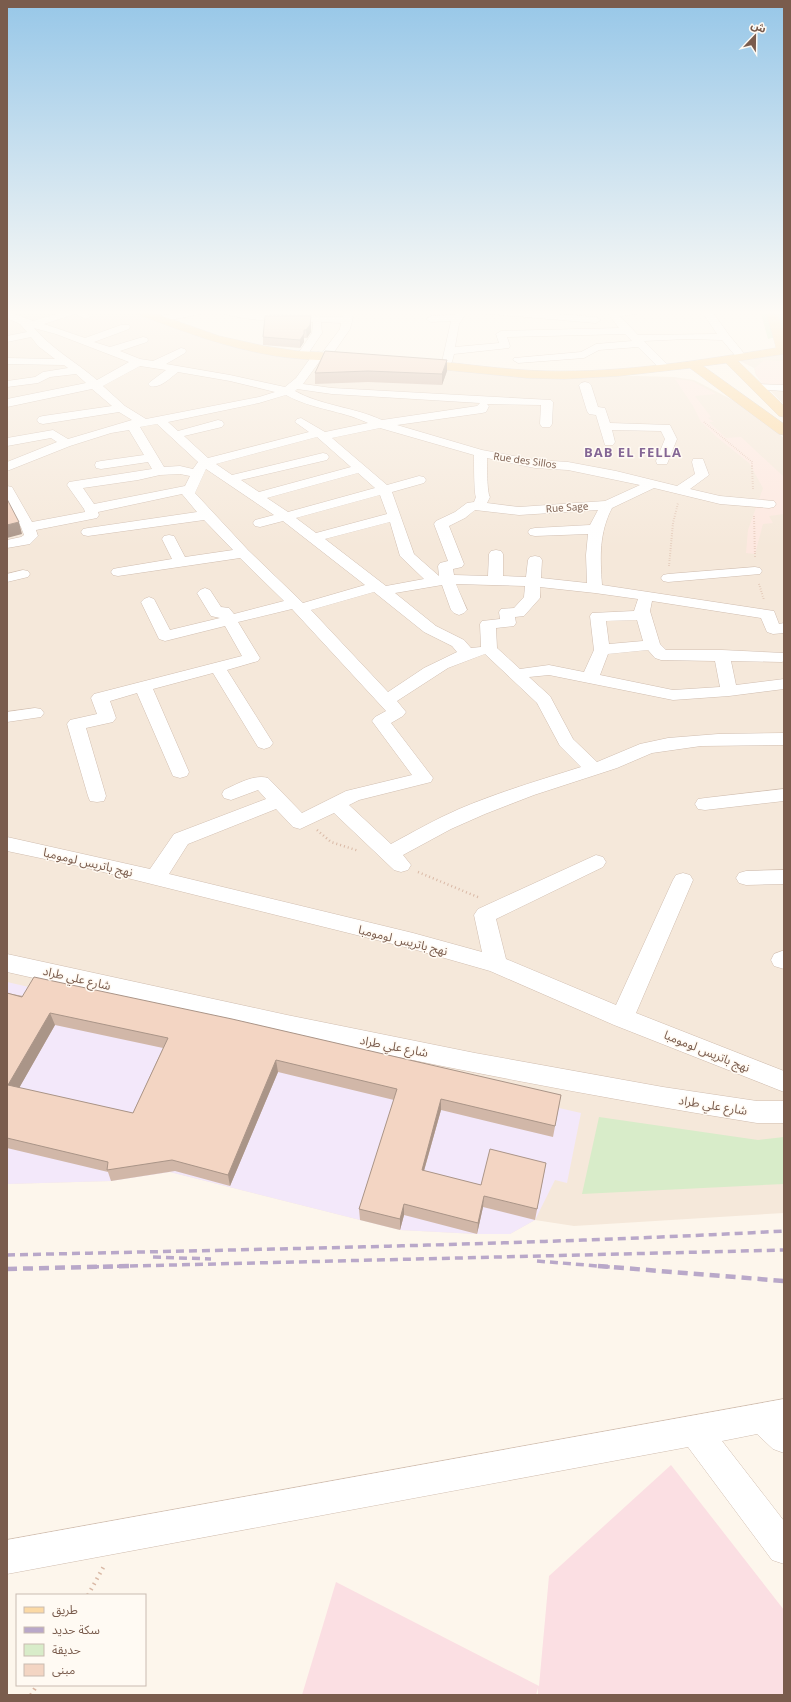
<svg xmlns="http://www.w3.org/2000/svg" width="791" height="1702" font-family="'Open Sans','Noto Sans Arabic',sans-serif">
<rect width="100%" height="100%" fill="#fdf6ec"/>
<path fill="#f5e8da" d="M 7,310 L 132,310 L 179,327 L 249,349 L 564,377 L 637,376 L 674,377 L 694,380 L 750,409 L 784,438 L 784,1213 L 574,1226 L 535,1220 L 510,1234 L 477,1234 L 400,1230 L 170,1172 L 111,1181 L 7,1184 Z
M 784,354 L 784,405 L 756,375 L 754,368 L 740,361 Z"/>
<path fill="#fde8e0" d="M 764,360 L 784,361 L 784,386 L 763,385 L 756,375 L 755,368 Z
M 675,379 L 692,381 L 716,394 L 695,396 L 711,417 L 708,418 L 714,422 L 709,422 L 726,438 L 741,437 L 784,477 L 784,514 L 769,516 L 773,523 L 763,524 L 755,554 L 746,553 L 748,530 L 763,488 L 749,463 L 718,438 L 701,422 L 693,406 Z"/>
<path fill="#f3e8fa" d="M 7,982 L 581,1113 L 567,1183 L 555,1180 L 535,1220 L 510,1234 L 477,1234 L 400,1230 L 170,1172 L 111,1181 L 7,1184 Z"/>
<path fill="#fbdfe3" d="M 671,1465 L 784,1610 L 784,1695 L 538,1695 L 538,1688 L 536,1695 L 302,1695 L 336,1582 L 539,1686 L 549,1576 Z"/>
<path fill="#d8ecc9" d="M 760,310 L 779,310 L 784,320 L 784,335 L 768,339 Z
M 599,1117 L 758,1140 L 784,1137 L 784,1184 L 582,1194 Z"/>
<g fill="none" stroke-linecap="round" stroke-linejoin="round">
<g stroke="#d1beb0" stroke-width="1">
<path id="minor" d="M 70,310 L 81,310 L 91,316 L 86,319 L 75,314 L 44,324 L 85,338 L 121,325 L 129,325 L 130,327 L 129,329 L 94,342 L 110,347 L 143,337 L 147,338 L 148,340 L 147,342 L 120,351 L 140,359 L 153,361 L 181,348 L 185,349 L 186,351 L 185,353 L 166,364 L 230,375 L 285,387 L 296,378 L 314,353 L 318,352 L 322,353 L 340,329 L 341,323 L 321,322 L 322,333 L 306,357 L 302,358 L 297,355 L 312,333 L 313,322 C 282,321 248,322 218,312 L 217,310 L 231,310 L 277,315 L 343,317 L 338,310 L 348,310 L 353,317 L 350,329 L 330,358 L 326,359 L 322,358 L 303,384 L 332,388 L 551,400 L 553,402 L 552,424 L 550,427 L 542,427 L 540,424 L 541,405 L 487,404 L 489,406 L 486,412 L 482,413 L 397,425 L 482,450 L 535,460 L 568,462 L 616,471 L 677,486 L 695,474 L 692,462 L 693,459 L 703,459 L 709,475 L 690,489 L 720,496 L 774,501 L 776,504 L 774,507 L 769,508 L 720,504 L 654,488 L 612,508 C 599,533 600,557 602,585 L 774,611 L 779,624 L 784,623 L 784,633 L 773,634 L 767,632 L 761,618 L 652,601 L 650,611 L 660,644 L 666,650 L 722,650 L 784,653 L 784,661 L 782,662 L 731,661 L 736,685 L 784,679 L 784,689 L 729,696 L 673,700 L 549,675 L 529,677 L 550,696 L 573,739 L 597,762 L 640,744 L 668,738 L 718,734 L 784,733 L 784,745 L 701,746 L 652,753 L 617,768 L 534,795 L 485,814 L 451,829 L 403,855 L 411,865 L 408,870 L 401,872 L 394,870 L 334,813 L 300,829 L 293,827 L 276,809 L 188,844 L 169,874 L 413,933 L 482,952 L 474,915 L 478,909 L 596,855 L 603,857 L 606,862 L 603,867 L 496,919 L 506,959 L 616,1005 L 673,880 L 676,875 L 683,873 L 690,875 L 693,880 L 636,1013 L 784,1071 L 784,1092 L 614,1025 L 490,971 L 413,949 L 83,867 L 7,851 L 7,837 L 150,869 L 174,834 L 266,799 L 258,790 L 231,800 L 224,798 L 222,794 L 224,790 C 237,784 254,774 268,778 L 302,813 L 346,791 L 412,775 L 372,721 L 375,717 L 386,711 L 292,609 L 238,622 L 260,658 L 258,661 L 227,670 L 273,743 L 270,747 L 264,749 L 258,747 L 213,673 L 153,689 L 189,772 L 187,776 L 180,778 L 173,776 L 137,693 L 110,701 L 116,718 L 113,722 L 86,728 L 106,796 L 104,801 L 97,802 L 90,801 L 88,796 L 67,724 L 70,720 L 97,714 L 91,698 L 94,694 L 242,656 L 225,626 L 165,641 L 159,639 L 141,602 L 144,599 L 149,597 L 154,599 L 170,630 L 220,618 L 211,616 L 197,593 L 200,590 L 205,588 L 210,590 L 221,607 L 229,608 L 234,614 L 284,601 L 240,558 L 118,576 L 113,575 L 111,572 L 113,569 L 118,568 L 172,559 L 162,539 L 164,536 L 169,535 L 174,536 L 185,557 L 233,550 L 204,520 L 88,536 L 83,535 L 81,532 L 83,529 L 88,528 L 197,512 L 182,494 L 98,512 L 99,515 L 97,518 L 36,530 L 38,536 L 30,544 L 7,548 L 7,540 L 21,537 L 24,535 L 21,527 L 7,502 L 7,486 L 12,487 L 32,522 L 85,512 L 84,509 L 67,485 L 69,482 L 152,469 L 148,462 L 101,469 L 96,468 L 95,465 L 96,462 L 101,461 L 144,455 L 129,430 L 111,433 L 70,446 L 7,471 L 7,462 L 57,442 L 51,438 L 7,446 L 7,438 L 53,430 L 68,439 L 132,420 L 119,412 L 43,424 L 39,423 L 37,420 L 39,417 L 43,416 L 112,406 L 92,389 L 7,407 L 7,399 L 86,383 L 76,374 L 50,377 L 38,383 L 7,387 L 7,381 L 35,377 L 43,372 L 68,368 L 64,365 L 7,364 L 7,358 L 55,359 L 38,346 L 31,337 L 7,342 L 7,336 L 27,332 L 20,324 L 7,318 L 7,311 L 33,321 ZM 34,328 L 56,334 L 129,362 L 97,380 C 76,362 52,349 34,328 ZM 140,366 L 166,370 L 150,382 L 148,384 L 150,386 C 160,389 170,378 178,372 L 230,381 L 275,392 L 259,397 L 146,419 L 125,406 L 103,386 ZM 297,389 L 332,394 L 480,403 L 477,406 L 382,420 C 354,407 322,406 295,391 ZM 286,395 C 313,410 341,410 368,423 L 325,432 L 301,418 L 297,419 L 295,422 L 309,432 L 208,458 L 184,436 L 222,427 L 224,424 L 222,421 L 218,420 L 178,431 L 168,422 L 259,403 ZM 157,424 L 198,462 L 193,469 L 180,466 L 164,467 L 140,427 ZM 380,428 L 474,455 C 474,463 474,493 476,497 L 474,502 L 467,503 L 455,512 L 436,521 L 434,524 L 448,561 L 440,563 L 438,566 L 439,576 L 414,554 L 392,492 L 424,483 L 426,480 L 424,477 L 419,476 L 387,485 L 332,438 ZM 317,437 L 351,467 L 259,492 L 241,480 L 327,460 L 329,457 L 327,454 L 323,453 L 232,475 L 216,464 ZM 487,458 L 535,468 L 568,470 L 640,485 L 605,501 L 519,507 L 487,503 L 490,497 C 487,493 487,465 487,458 ZM 206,469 L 274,515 L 255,520 L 253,523 L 255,526 L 260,527 L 283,521 L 365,585 L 303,603 L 248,550 L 195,493 ZM 358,473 L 375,488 L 288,512 L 267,498 ZM 180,474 L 190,476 L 185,486 L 94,504 L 83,488 L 138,480 L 160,475 ZM 380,495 L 387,514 L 316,533 L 296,518 ZM 475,510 L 519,515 L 598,510 L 590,525 L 535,528 L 530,529 L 528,532 L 530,535 L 535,536 L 588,534 L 586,555 L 587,583 L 541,578 L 542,560 L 540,557 L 535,556 L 530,557 L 528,560 L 526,577 L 503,576 L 503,554 L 501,551 L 496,550 L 491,551 L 489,554 L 488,576 L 454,575 L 453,569 L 462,567 L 464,564 L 449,526 L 465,518 ZM 390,522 L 400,556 L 424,579 L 386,586 L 325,539 ZM 456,584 L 525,586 L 524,597 L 514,608 L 501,609 L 499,612 L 500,619 L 482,621 L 480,624 L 481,647 L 471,648 L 464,640 L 436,626 L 395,593 L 442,585 L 451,610 L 454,613 L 459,615 L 464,613 L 467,610 ZM 540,587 L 595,593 L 638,599 L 634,611 L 592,613 L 590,616 L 594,650 L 584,672 L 549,665 L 520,669 L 497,648 L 496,628 L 514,626 L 516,623 L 515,617 L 524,616 L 540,598 ZM 374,592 L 424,632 L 452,646 L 457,652 L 424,668 L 388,692 L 311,610 ZM 637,620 L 643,641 L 609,644 L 606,621 ZM 648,650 L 655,658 L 661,660 L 715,661 L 720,687 L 673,690 L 600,675 L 608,654 ZM 485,654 L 537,703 L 560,746 L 581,767 C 540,780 499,792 459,809 C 436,819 413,832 391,844 L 349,805 L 359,800 L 431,782 L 433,778 L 391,723 L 403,716 L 406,712 L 397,701 L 448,668 Z
M 192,310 L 211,310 L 206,313 L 160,322 L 155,319 L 156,317 Z
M 458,310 L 505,310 L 596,317 L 601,320 L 596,323 L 467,312 L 459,324 L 455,347 L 499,343 L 496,334 L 501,331 L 619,328 L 605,310 L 649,310 L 648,312 L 644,313 L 620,316 L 638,335 L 717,334 L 701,310 L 711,310 L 729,335 L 747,357 L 742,360 L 738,359 L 722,340 L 687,339 L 644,341 L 670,367 L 664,370 L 660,369 L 638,347 L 599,350 L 584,358 L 518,363 L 513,360 L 514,358 L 581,352 L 596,344 L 632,341 L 625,334 L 507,337 L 510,346 L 509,348 L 454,354 L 452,362 L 447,365 L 442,362 L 451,321 L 431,322 L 426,319 L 431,316 L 455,315 Z
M 767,310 L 784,310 L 784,314 L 772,313 Z
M 585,382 L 589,383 L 591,385 L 598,407 L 605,408 L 610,423 L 670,425 L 677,439 L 667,464 L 657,464 L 656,461 L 665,439 L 661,431 L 612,430 L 615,442 L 613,445 L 605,445 L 596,415 L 589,414 L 587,411 L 579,385 L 581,383 Z
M 757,384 L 784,385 L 784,391 L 753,389 L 751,387 L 753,385 Z
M 755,567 L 760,568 L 762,571 L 760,574 L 668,582 L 663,581 L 661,578 L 663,575 L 668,574 Z
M 23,570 L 28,571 L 30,574 L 28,577 L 7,582 L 7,574 Z
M 35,708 L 41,709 L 44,713 L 41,717 L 7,722 L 7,712 Z
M 784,789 L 784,801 L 705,810 L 698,809 L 695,804 L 698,799 L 705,798 Z
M 784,870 L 784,884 L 746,885 L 739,883 L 736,878 L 739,873 L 746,871 Z
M 782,951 L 784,951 L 784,969 L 774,966 L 771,960 L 774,954 Z
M 7,954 L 287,1015 L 475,1053 L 663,1087 L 757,1101 L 784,1101 L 784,1123 L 757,1123 C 505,1083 256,1028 7,972 Z
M 784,1399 L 784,1453 L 773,1449 L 757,1434 L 722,1441 L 784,1521 L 784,1564 L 772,1560 L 688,1447 L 7,1574 L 7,1540 Z"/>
</g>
<g stroke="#dad1cd" stroke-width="1">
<path id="major" d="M 131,310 L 145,310 L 219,336 L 264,346 L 297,351 L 352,354 L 356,355 L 358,358 L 356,361 L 352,362 C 327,360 301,360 276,356 C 226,348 179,330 132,312 Z
M 766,310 L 776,310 L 784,334 L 784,354 L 738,361 L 784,406 L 784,417 L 779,416 L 726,363 L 703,366 L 784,424 L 784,435 L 779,434 L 690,368 L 619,376 L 564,379 L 527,378 L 416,367 L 412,366 L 410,363 L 412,360 L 416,359 C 459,363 503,370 546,371 C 624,373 701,360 776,348 Z"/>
</g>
<path stroke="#d9b8a5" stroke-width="1.5" stroke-dasharray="0.5 1.5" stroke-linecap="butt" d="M 704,422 L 752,462 L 752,467"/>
<path stroke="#d9b8a5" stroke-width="2" stroke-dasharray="0.5 2" stroke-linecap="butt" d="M 752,466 L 753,489
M 754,516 L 755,557
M 669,566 L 673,523 L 678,503
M 759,584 L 764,600"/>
<path stroke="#d9b8a5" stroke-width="2.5" stroke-dasharray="1 3" stroke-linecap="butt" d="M 317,830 L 331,842 L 359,851
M 418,872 L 480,898"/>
<path stroke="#d9b8a5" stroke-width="4" stroke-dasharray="1.5 4.5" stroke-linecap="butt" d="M 88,1595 L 104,1566
M 31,1695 L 37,1685"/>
<use href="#minor" fill="#fff" fill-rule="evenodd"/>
<use href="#major" fill="#fbd9a5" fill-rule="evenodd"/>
<path stroke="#b9a8c9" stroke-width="3.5" stroke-dasharray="8 5" stroke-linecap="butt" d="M 7,1255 C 266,1249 525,1245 784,1231
M 153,1257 L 211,1259
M 537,1261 L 610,1267
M 91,1267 L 784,1250"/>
<path stroke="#b9a8c9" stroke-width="4.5" stroke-dasharray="10 6" stroke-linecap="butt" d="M 598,1266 L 784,1281
M 7,1269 L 132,1266"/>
</g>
<path fill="#d1b7a8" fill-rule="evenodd" d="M 311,324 L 311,332 L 307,338 L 304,338 L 304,342 L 300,348 L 263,345 L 263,337 Z
M 325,351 L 447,371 L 442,385 L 368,382 L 315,384 L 315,373 Z
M 7,993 L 561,1095 L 553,1137 L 441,1110 L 424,1171 L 481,1185 L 546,1163 L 535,1220 L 483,1207 L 477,1234 L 404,1215 L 400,1230 L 360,1220 L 359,1209 L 394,1100 L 278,1072 L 230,1186 L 175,1171 L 111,1181 L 108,1172 L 7,1148 ZM 55,1025 L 163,1048 L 133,1113 L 19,1088 Z"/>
<path fill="#aa9588" d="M 311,316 L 311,332 L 307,338 L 306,330 Z
M 304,330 L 304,342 L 300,348 L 300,340 Z
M 447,360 L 447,371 L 442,385 L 442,374 Z
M 19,522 L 22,534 L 7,538 L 7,525 Z
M 50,1013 L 55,1025 L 14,1097 L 8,1085 Z
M 276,1060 L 278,1072 L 230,1186 L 228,1175 Z
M 441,1099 L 441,1110 L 421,1181 L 422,1170 Z
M 484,1196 L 483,1207 L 477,1234 L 478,1223 Z
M 404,1204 L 404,1215 L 400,1230 L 400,1219 Z"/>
<path fill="#f3d5c3" stroke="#aa9588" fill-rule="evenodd" d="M 265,316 L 311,316 L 310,325 L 306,330 L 304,330 L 304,334 L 300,340 L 263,337 Z
M 325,351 L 447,360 L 442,374 L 368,371 L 315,373 Z
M 7,499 L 19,522 L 7,525 Z
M 34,977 L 232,1019 L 561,1095 L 555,1126 L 441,1099 L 422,1170 L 481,1185 L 490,1149 L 546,1163 L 537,1209 L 484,1196 L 478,1223 L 404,1204 L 400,1219 L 359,1209 L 397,1089 L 276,1060 L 228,1175 L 172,1160 L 107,1170 L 108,1162 L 7,1138 L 7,993 L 22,997 ZM 50,1013 L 168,1038 L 133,1113 L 8,1085 Z"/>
<linearGradient id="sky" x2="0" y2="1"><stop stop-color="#97c7e8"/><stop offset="0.57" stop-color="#fefbf6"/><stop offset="1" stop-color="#fefbf6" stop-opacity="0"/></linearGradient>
<rect width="791" height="548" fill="url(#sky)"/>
<g text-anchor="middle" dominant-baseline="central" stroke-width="3" stroke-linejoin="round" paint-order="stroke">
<g font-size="10" fill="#7a5c4d" stroke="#fffaf3">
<text transform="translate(525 460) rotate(8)">Rue des Sillos</text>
<text transform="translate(567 507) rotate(-4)">Rue Sage</text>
</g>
<g font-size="12" fill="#7a5c4d" stroke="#fffaf3">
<text transform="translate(88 862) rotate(13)">نهج باتريس لومومبا</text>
<text transform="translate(403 940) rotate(14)">نهج باتريس لومومبا</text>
<text transform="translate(77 978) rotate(13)">شارع علي طراد</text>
<text transform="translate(394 1046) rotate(11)">شارع علي طراد</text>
<text transform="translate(707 1051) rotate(22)">نهج باتريس لومومبا</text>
<text transform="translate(713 1105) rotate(9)">شارع علي طراد</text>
</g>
<g font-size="13" font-weight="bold" letter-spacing="1" fill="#846695" stroke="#fffaf3">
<text x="633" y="452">BAB EL FELLA</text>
</g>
</g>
<rect width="791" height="1702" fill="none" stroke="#7a5c4d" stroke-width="16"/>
<rect x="16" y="1594" width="130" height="92" fill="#fffaf3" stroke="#cabbb1"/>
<rect x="24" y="1607" width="20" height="6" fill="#fbd9a5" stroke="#cabbb1"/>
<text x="52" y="1614" font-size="12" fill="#7a5c4d">طريق</text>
<rect x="24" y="1627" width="20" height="6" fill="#b9a8c9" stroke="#cabbb1"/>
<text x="52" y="1634" font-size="12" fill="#7a5c4d">سكة حديد</text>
<rect x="24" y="1644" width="20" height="12" fill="#d8ecc9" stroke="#cabbb1"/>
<text x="52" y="1654" font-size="12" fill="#7a5c4d">حديقة</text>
<rect x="24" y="1664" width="20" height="12" fill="#f3d5c3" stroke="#cabbb1"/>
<text x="52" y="1674" font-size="12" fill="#7a5c4d">مبنى</text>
<g transform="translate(755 36) rotate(22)" stroke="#fffaf3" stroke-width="3" paint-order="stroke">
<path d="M0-3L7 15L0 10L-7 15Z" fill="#7a5c4d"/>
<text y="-6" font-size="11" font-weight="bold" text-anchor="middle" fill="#7a5c4d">ش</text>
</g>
</svg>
